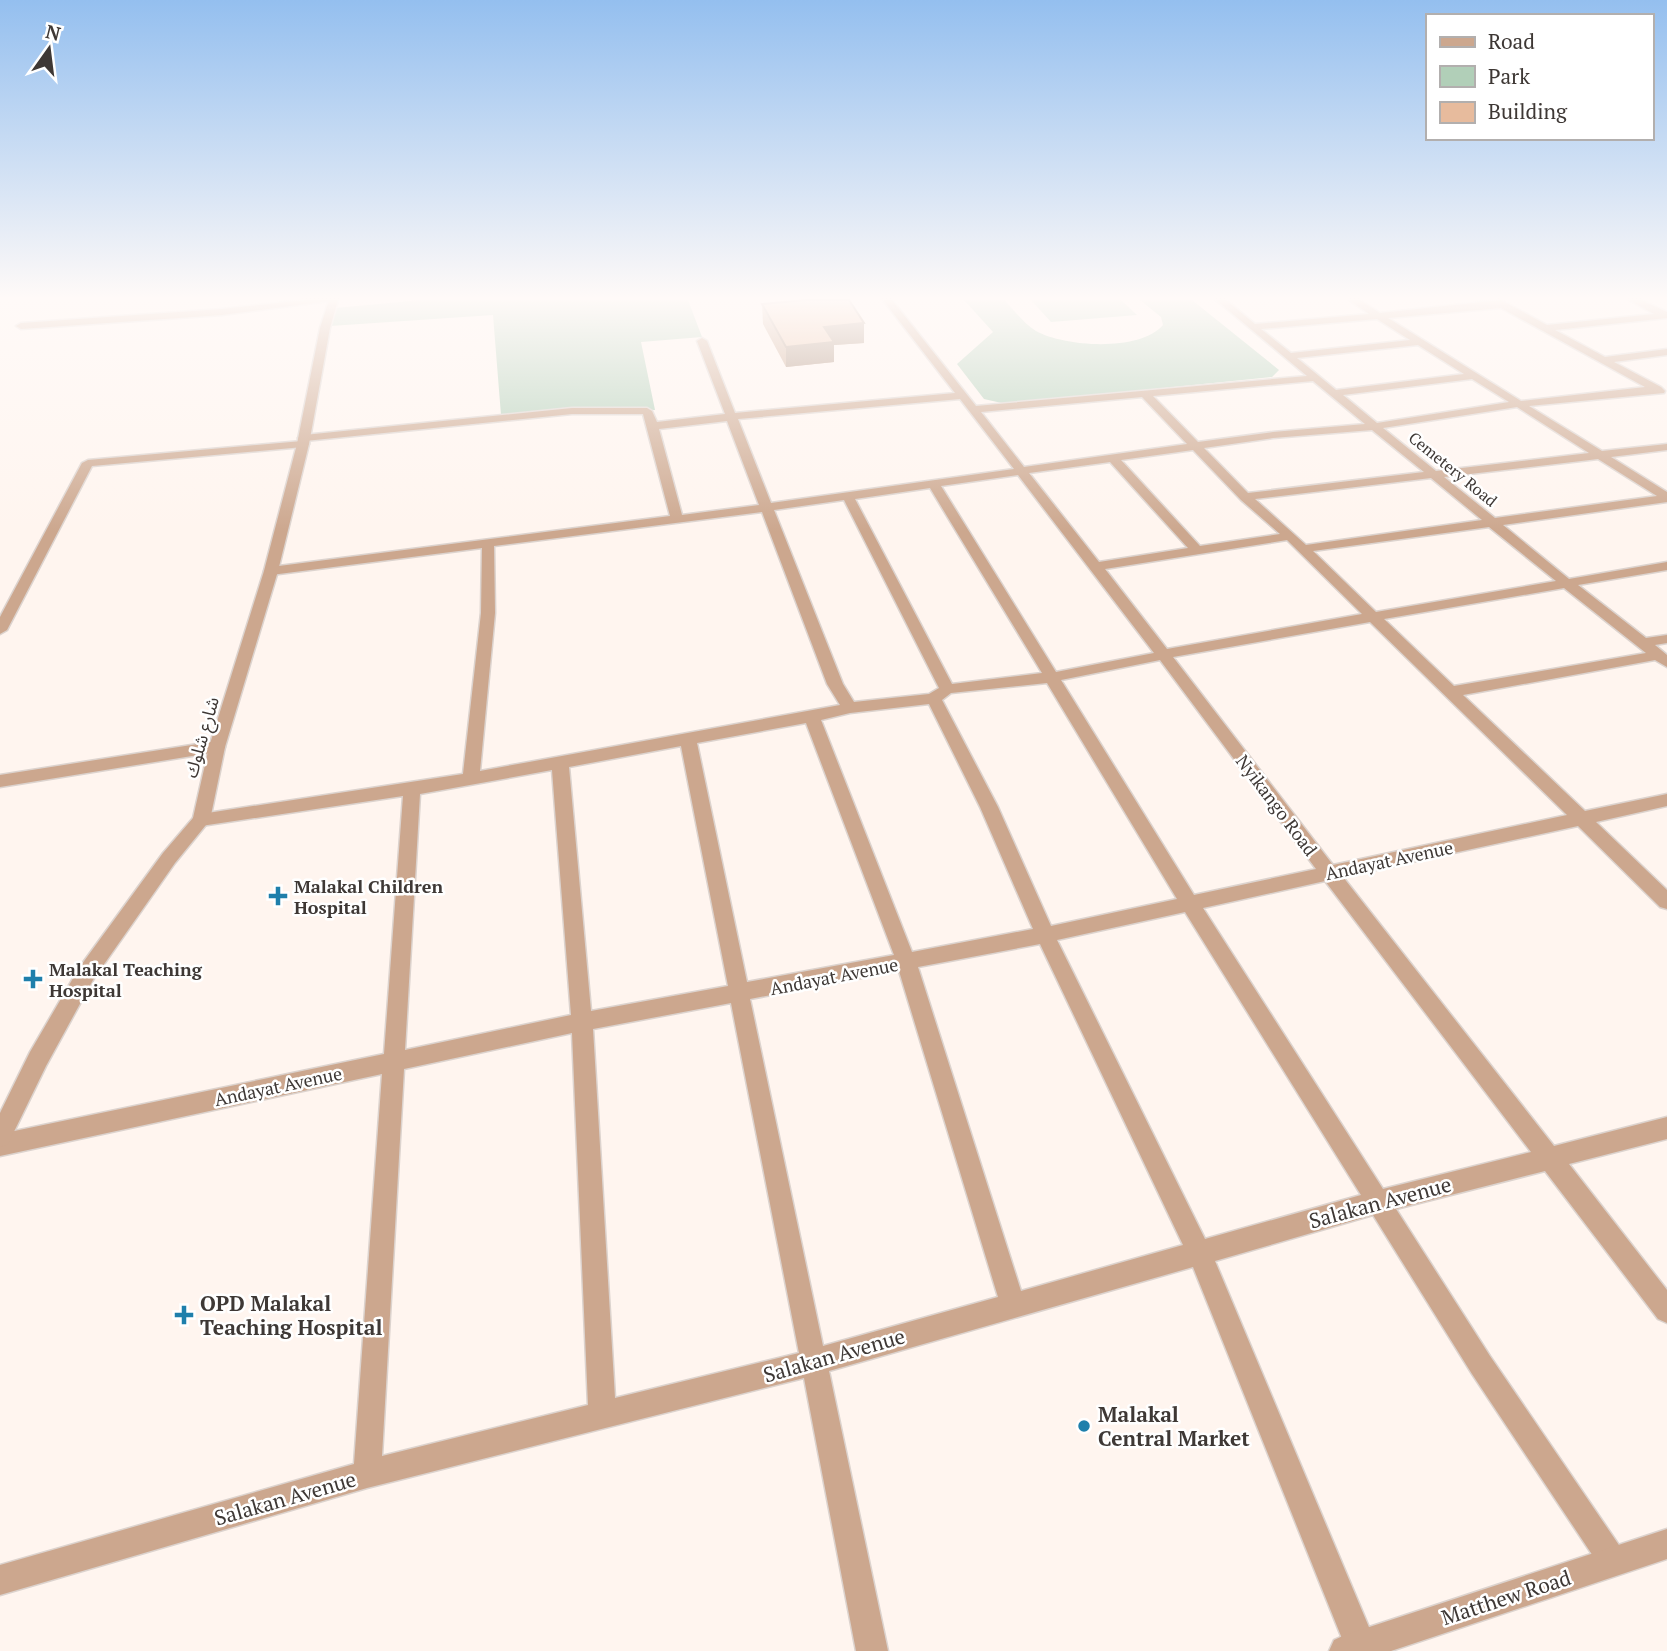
<svg xmlns="http://www.w3.org/2000/svg" width="1667" height="1651" font-family="'PT Serif','Noto Sans Arabic',serif">
<rect width="100%" height="100%" fill="#fff5ef"/>
<path fill="#b1cfb8" d="M 421,300 L 688,300 L 702,337 L 641,342 L 655,410 L 588,407 L 501,415 L 493,315 L 330,326 L 335,308 Z
M 964,300 L 1004,300 C 1014,310 1024,324 1036,331 C 1065,347 1140,352 1163,325 L 1161,317 L 1140,300 L 1192,300 L 1279,370 L 1272,377 L 1006,404 L 984,399 L 957,364 L 993,332 Z
M 1031,300 L 1121,300 L 1137,315 L 1051,322 Z"/>
<g fill="none" stroke-linecap="round" stroke-linejoin="round">
<g stroke="#dcd3ce" stroke-width="3">
<path id="minor" d="M 304,300 L 337,300 L 222,315 L 21,329 L 16,326 L 21,323 L 222,309 Z
M 883,300 L 892,300 L 976,406 L 1307,376 L 1216,300 L 1226,300 L 1255,324 L 1369,314 L 1349,300 L 1360,300 L 1380,313 L 1501,300 L 1547,325 L 1654,314 L 1629,300 L 1641,300 L 1667,312 L 1667,318 L 1555,330 L 1605,357 L 1667,349 L 1667,355 L 1614,362 L 1661,387 L 1665,391 L 1664,393 L 1529,406 L 1602,451 L 1667,444 L 1667,450 L 1611,457 L 1667,492 L 1667,502 L 1503,525 L 1569,579 L 1667,562 L 1667,570 L 1578,585 L 1646,638 L 1667,635 L 1667,643 L 1655,645 L 1667,655 L 1667,667 L 1655,660 L 1463,695 L 1585,811 L 1667,794 L 1667,806 L 1596,822 L 1667,890 L 1667,909 L 1660,907 L 1578,826 L 1343,877 L 1554,1146 L 1667,1117 L 1667,1139 L 1569,1164 L 1667,1290 L 1667,1323 L 1658,1319 L 1545,1171 L 1396,1209 L 1490,1356 L 1623,1551 L 1628,1561 L 1623,1571 L 1613,1576 L 1603,1571 L 1472,1374 L 1373,1215 L 1215,1261 L 1379,1651 L 1347,1651 L 1193,1267 L 829,1371 L 888,1651 L 856,1651 L 804,1378 L 367,1488 L 0,1595 L 0,1565 L 354,1464 L 382,1074 L 0,1156 L 0,1134 L 384,1054 L 403,796 L 201,826 L 195,825 L 192,820 L 195,815 L 201,814 L 463,774 L 481,613 L 482,548 L 271,575 L 264,571 L 271,567 L 670,516 L 643,414 L 572,414 L 305,441 L 309,444 L 303,447 L 92,466 L 7,630 L 0,634 L 0,617 L 82,463 L 88,460 L 302,441 L 298,438 L 304,435 L 572,408 L 647,408 L 652,411 L 657,422 L 725,414 L 697,341 L 702,338 L 707,341 L 735,413 L 955,393 ZM 1501,308 L 1645,387 L 1521,401 L 1388,318 ZM 1377,319 L 1410,340 L 1291,353 L 1261,329 ZM 1418,345 L 1464,374 L 1336,390 L 1297,358 ZM 1472,379 L 1509,402 L 1377,423 L 1343,395 ZM 1313,381 L 1365,424 L 1273,432 L 1198,442 L 1153,396 ZM 1142,397 L 1187,444 L 1024,467 L 981,412 ZM 960,399 L 1014,469 L 771,503 L 738,419 ZM 1517,407 L 1589,453 L 1436,471 L 1383,428 ZM 727,421 L 759,505 L 682,515 L 659,429 ZM 1372,430 L 1424,472 L 1248,493 L 1204,448 L 1273,438 ZM 1193,450 L 1241,500 L 1280,534 L 1200,546 L 1121,460 ZM 1598,459 L 1657,496 L 1495,518 L 1444,477 ZM 1110,462 L 1188,548 L 1099,562 L 1029,473 ZM 1018,475 L 1154,653 L 1056,672 L 941,486 ZM 1431,478 L 1482,520 L 1306,545 L 1255,499 ZM 930,488 L 1042,673 L 952,684 L 855,499 ZM 844,500 L 939,688 L 929,694 L 854,702 L 843,684 L 774,510 ZM 762,512 L 827,684 L 840,705 L 480,771 L 495,613 L 494,546 ZM 1489,527 L 1556,581 L 1376,612 L 1313,551 ZM 1287,540 L 1362,614 L 1167,649 L 1105,569 ZM 1564,588 L 1646,653 L 1454,686 L 1384,619 ZM 1370,622 L 1567,815 L 1333,865 L 1173,657 ZM 1160,660 L 1316,869 L 1194,895 L 1061,680 ZM 1047,683 L 1177,899 L 1051,926 L 998,807 L 942,700 L 951,693 ZM 929,704 L 980,807 L 1033,929 L 912,952 L 821,720 L 850,713 ZM 806,723 L 894,955 L 747,982 L 697,743 ZM 681,746 L 728,986 L 591,1011 L 569,767 ZM 552,770 L 571,1015 L 405,1050 L 420,794 ZM 1325,881 L 1531,1152 L 1383,1189 L 1203,908 ZM 1185,912 L 1361,1195 L 1205,1239 L 1057,940 ZM 1040,944 L 1183,1245 L 1021,1291 L 918,967 ZM 899,971 L 998,1297 L 823,1346 L 750,999 ZM 731,1003 L 799,1353 L 615,1398 L 593,1029 ZM 572,1033 L 588,1405 L 382,1456 L 404,1069 Z
M 217,741 L 223,743 L 225,747 L 223,751 L 0,787 L 0,775 Z"/>
</g>
<g stroke="#dcd3ce" stroke-width="3">
<path id="tertiary" d="M 329,300 L 338,300 L 330,328 L 309,444 L 278,571 L 225,747 L 210,820 L 175,863 L 93,980 L 46,1066 L 8,1144 L 0,1147 L 0,1113 L 30,1052 L 79,968 L 163,853 L 193,818 L 209,747 L 264,571 L 297,444 L 320,328 Z
M 1667,1529 L 1667,1559 L 1391,1651 L 1329,1651 L 1334,1640 L 1345,1635 Z"/>
</g>
<use href="#minor" fill="#cca78e" fill-rule="evenodd"/>
<use href="#tertiary" fill="#cca78e" fill-rule="evenodd"/>
</g>
<path fill="#c7a187" d="M 762,304 L 864,343 L 834,345 L 834,362 L 786,367 L 763,324 Z"/>
<path fill="#a2836e" d="M 864,323 L 864,343 L 834,345 L 834,362 L 786,367 L 786,347 L 824,327 Z"/>
<path fill="#e7bb9d" stroke="#a2836e" stroke-width="2" d="M 806,300 L 849,300 L 864,323 L 824,327 L 834,342 L 786,347 L 762,304 Z"/>
<linearGradient id="sky" x2="0" y2="1"><stop stop-color="#94bfef"/><stop offset="0.56" stop-color="#fffaf8"/><stop offset="1" stop-color="#fffaf8" stop-opacity="0"/></linearGradient>
<rect width="1667" height="532" fill="url(#sky)"/>
<g fill="#1e7fab" stroke="#fff" stroke-width="2.5">
<path d="M274.5 885.5h7v7h7v7h-7v7h-7v-7h-7v-7h7z"/>
<path d="M29.5 968.5h7v7h7v7h-7v7h-7v-7h-7v-7h7z"/>
<path d="M180.5 1304.5h7v7h7v7h-7v7h-7v-7h-7v-7h7z"/>
<circle cx="1084" cy="1426" r="7"/>
</g>
<g text-anchor="middle" dominant-baseline="central" stroke-width="5" stroke-linejoin="round" paint-order="stroke">
<g font-size="16" fill="#3e3835" stroke="#fff">
<text transform="translate(1453 469) rotate(39)">Cemetery Road</text>
</g>
<g font-size="18" fill="#3e3835" stroke="#fff">
<text transform="translate(201 737) rotate(-74)">شارع شلوك</text>
<text transform="translate(1277 805) rotate(53)">Nyikango Road</text>
<text transform="translate(1389 860) rotate(-12)">Andayat Avenue</text>
<text transform="translate(834 976) rotate(-11)">Andayat Avenue</text>
<text transform="translate(278 1086) rotate(-12)">Andayat Avenue</text>
</g>
<g font-size="18" font-weight="bold" fill="#3e3835" stroke="#fff" text-anchor="start">
<text x="294" y="886">Malakal Children<tspan x="294" dy="21">Hospital</tspan></text>
<text x="49" y="969">Malakal Teaching<tspan x="49" dy="21">Hospital</tspan></text>
</g>
<g font-size="21" fill="#3e3835" stroke="#fff">
<text transform="translate(1380 1202) rotate(-15)">Salakan Avenue</text>
<text transform="translate(834 1355) rotate(-16)">Salakan Avenue</text>
<text transform="translate(285 1498) rotate(-16)">Salakan Avenue</text>
<text transform="translate(1506 1597) rotate(-18)">Matthew Road</text>
</g>
<g font-size="21" font-weight="bold" fill="#3e3835" stroke="#fff" text-anchor="start">
<text x="200" y="1303">OPD Malakal<tspan x="200" dy="24">Teaching Hospital</tspan></text>
<text x="1098" y="1414">Malakal<tspan x="1098" dy="24">Central Market</tspan></text>
</g>
</g>
<rect x="1426" y="14" width="228" height="126" fill="#ffffff" stroke="#b2afae" stroke-width="2"/>
<rect x="1440" y="37" width="35" height="10" fill="#cca78e" stroke="#b2afae" stroke-width="2"/>
<text x="1488" y="49" font-size="21" fill="#3e3835">Road</text>
<rect x="1440" y="66" width="35" height="21" fill="#b1cfb8" stroke="#b2afae" stroke-width="2"/>
<text x="1488" y="84" font-size="21" fill="#3e3835">Park</text>
<rect x="1440" y="102" width="35" height="21" fill="#e7bb9d" stroke="#b2afae" stroke-width="2"/>
<text x="1488" y="119" font-size="21" fill="#3e3835">Building</text>
<g transform="translate(49 49) rotate(14)" stroke="#ffffff" stroke-width="5" paint-order="stroke">
<path d="M0-5L12 26L0 18L-12 26Z" fill="#3e3835"/>
<text y="-10" font-size="19" font-weight="bold" text-anchor="middle" fill="#3e3835">N</text>
</g>
</svg>
